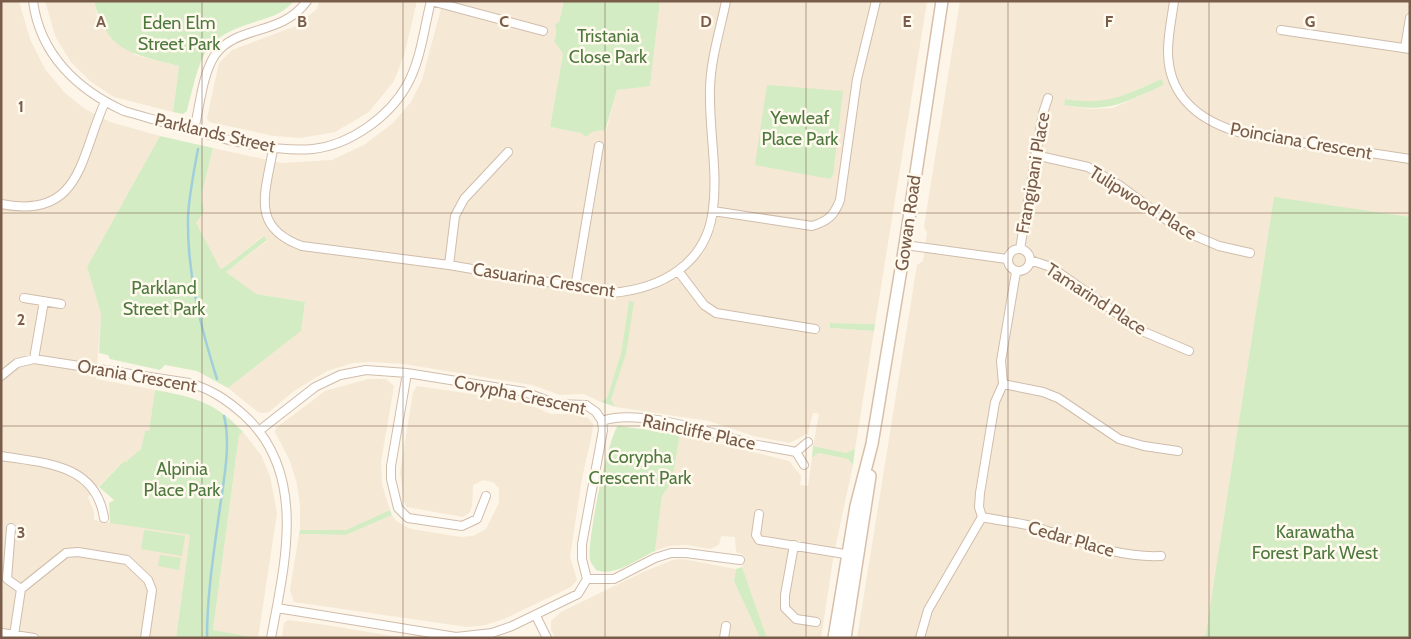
<svg xmlns="http://www.w3.org/2000/svg" width="1411" height="639" font-family="Cabin,sans-serif">
<rect width="100%" height="100%" fill="#fdf5e7"/>
<path fill="#f5e8d5" fill-rule="evenodd" d="M 1,1 L 19,1 L 30,39 L 45,69 L 65,93 L 85,109 L 110,122 L 160,136 L 87,267 L 101,314 L 96,379 L 155,390 L 149,431 L 145,431 L 141,449 L 126,463 L 124,461 L 88,497 L 94,512 L 94,520 L 190,535 L 176,638 L 1,638 Z
M 45,1 L 94,1 L 97,15 L 135,55 L 179,66 L 173,112 L 114,97 L 90,81 L 71,62 L 56,38 Z
M 319,1 L 417,1 L 404,55 L 394,81 L 369,112 L 335,132 L 300,138 L 274,136 L 209,122 L 207,118 L 219,63 L 232,50 L 296,26 L 317,9 Z
M 443,1 L 564,1 L 559,22 L 555,24 L 556,35 L 554,41 L 563,54 L 550,127 L 581,133 L 586,137 L 591,132 L 599,129 L 606,131 L 617,90 L 650,85 L 660,1 L 927,1 L 875,324 L 830,323 L 830,328 L 874,331 L 855,449 L 846,453 L 813,446 L 819,414 L 816,413 L 813,413 L 808,433 L 790,443 L 753,436 L 709,421 L 616,407 L 611,400 L 626,354 L 629,302 L 621,353 L 607,398 L 601,402 L 584,394 L 560,395 L 532,385 L 404,364 L 370,362 L 353,363 L 327,371 L 294,391 L 269,412 L 263,413 L 258,412 L 228,388 L 301,331 L 305,302 L 255,294 L 226,272 L 267,241 L 263,236 L 222,269 L 220,268 L 195,223 L 213,148 L 281,163 L 332,160 L 364,145 L 393,123 L 411,102 L 422,80 Z
M 960,1 L 1410,1 L 1410,217 L 1274,198 L 1205,638 L 857,638 L 917,265 L 923,261 L 927,233 L 924,227 ZM 1162,79 L 1164,85 L 1113,108 L 1090,109 L 1064,105 L 1065,99 L 1090,103 L 1112,100 Z
M 368,379 L 386,379 L 394,386 L 381,462 L 382,484 L 390,510 L 346,530 L 300,530 L 300,507 L 297,484 L 290,461 L 275,432 L 276,428 L 325,391 Z
M 417,386 L 492,397 L 525,403 L 551,414 L 581,414 L 589,419 L 593,424 L 592,434 L 582,478 L 570,557 L 577,580 L 571,587 L 504,619 L 485,625 L 467,627 L 294,602 L 290,590 L 299,534 L 346,535 L 392,515 L 396,521 L 411,529 L 461,537 L 473,536 L 486,529 L 499,503 L 499,488 L 493,482 L 483,480 L 473,485 L 472,506 L 470,512 L 463,517 L 407,507 L 404,502 L 400,473 L 413,392 Z
M 243,432 L 261,455 L 270,476 L 277,513 L 258,638 L 213,630 L 239,435 Z
M 680,434 L 789,461 L 801,476 L 800,485 L 808,486 L 812,458 L 818,453 L 848,459 L 853,465 L 834,553 L 821,638 L 767,638 L 742,567 L 744,555 L 736,552 L 735,537 L 721,536 L 719,545 L 710,549 L 687,545 L 668,546 L 655,551 L 662,496 L 672,482 Z
M 683,559 L 736,569 L 734,581 L 760,638 L 555,638 L 551,630 L 551,621 L 561,612 L 643,572 L 673,560 Z
M 288,620 L 319,624 L 405,638 L 282,638 L 284,623 Z"/>
<path fill="#d3ecc4" d="M 94,1 L 294,1 C 285,12 273,16 261,20 C 200,38 202,54 187,111 L 183,114 L 173,112 L 179,66 C 134,54 107,53 94,1 Z
M 564,1 L 660,1 L 650,86 L 617,90 L 605,131 C 597,129 592,131 586,137 L 581,133 L 550,127 L 563,54 L 554,41 L 556,35 L 555,24 L 559,22 Z
M 1162,79 L 1164,85 C 1122,103 1111,113 1064,105 L 1065,99 C 1108,106 1124,95 1162,79 Z
M 767,85 L 843,91 L 833,175 L 830,179 L 755,165 Z
M 160,136 L 213,148 L 201,197 L 204,211 L 196,223 L 220,268 L 222,269 L 264,236 L 267,240 L 226,272 L 256,294 L 305,302 L 301,331 L 228,388 L 197,371 L 165,365 L 160,370 L 110,359 L 108,355 L 99,353 L 101,314 L 87,267 Z
M 1274,197 L 1410,217 L 1410,638 L 1205,638 Z
M 629,301 L 634,302 L 626,354 L 611,400 L 616,407 L 601,402 L 607,398 L 621,353 Z
M 830,323 L 875,324 L 874,331 L 830,328 Z
M 155,390 C 194,397 215,402 243,432 L 239,435 L 213,630 L 257,638 L 176,638 L 190,535 L 110,523 L 109,503 L 114,500 L 99,487 L 124,461 L 126,462 L 141,449 L 145,431 L 149,431 Z
M 618,426 L 680,434 L 672,482 L 662,496 L 655,551 C 637,559 616,577 596,570 C 594,567 591,563 590,560 C 586,546 608,436 618,426 Z
M 813,446 L 846,453 L 855,449 L 853,465 L 848,459 L 818,453 L 812,458 Z
M 390,510 L 392,515 L 346,535 L 299,534 L 300,530 L 346,530 Z
M 144,530 L 185,536 L 182,556 L 141,549 Z
M 160,555 L 181,558 L 179,570 L 158,566 Z
M 742,567 L 767,638 L 760,638 L 734,581 L 736,569 Z"/>
<g fill="none" stroke-linecap="round" stroke-linejoin="round">
<path stroke="#a0cfdb" stroke-width="2.5" d="M 198,149 C 194,171 189,195 188,217 C 187,274 200,325 217,379
M 207,638 C 207,594 214,551 220,507 C 224,479 231,444 224,416"/>
<g stroke="#d0bdac" stroke-width="10">
<path id="minor" d="M 33,1 C 40,55 78,90 124,111 C 178,126 259,154 313,149 C 350,145 389,117 407,85 C 421,60 424,28 431,1
M 431,1 L 543,31
M 1174,1 C 1172,17 1168,34 1168,51 C 1168,99 1203,123 1245,134 L 1410,159
M 1281,30 L 1410,49
M 1405,48 L 1410,18
M 194,130 C 200,106 202,75 215,55 C 237,24 281,37 307,1
M 273,149 C 266,192 249,227 302,246 L 449,265 L 611,293 C 660,289 707,265 713,209 C 718,171 709,130 710,91 C 710,61 720,31 726,1
M 1035,155 L 1088,167 L 1119,185 L 1179,229 L 1219,246 L 1250,253
M 1,204 C 82,220 80,156 105,102
M 713,211 L 812,226 C 828,221 834,216 840,200 L 857,79 L 876,1
M 905,245 L 1007,259
M1008 260a11 11 0 1 1 22 0a11 11 0 1 1-22 0Z
M 1020,249 L 1043,113 L 1048,98
M 1030,260 L 1051,267 L 1142,331 L 1189,351
M 449,265 L 455,216 L 464,199 L 508,152
M 679,272 L 704,305 L 716,313 L 815,329
M 575,288 L 599,146
M 24,298 L 61,304
M 34,359 L 44,301
M 407,373 L 391,466 L 391,479 L 398,508 L 408,518 L 462,526 L 477,519 L 486,496
M 1,376 L 17,363 L 34,359 L 189,383 C 211,389 227,400 244,415 C 308,473 285,563 271,638
M 1003,384 L 1043,392 L 1058,398 L 1119,439 L 1144,446 L 1178,451
M 602,421 C 639,407 715,435 753,444 C 767,447 782,449 796,452 L 808,442
M 260,430 L 315,387 L 340,375 L 366,370 L 407,373 L 525,392 L 556,404 L 586,405 L 596,412 L 602,421 L 603,430 L 582,544 L 582,559 L 587,579 L 578,594 L 512,626 L 492,633 L 456,637 L 277,608
M 796,452 L 804,465
M 1,456 C 45,463 96,464 104,518
M 759,514 L 756,535 L 759,540 L 851,555
M 982,517 C 1000,521 1018,522 1035,527 C 1078,540 1115,558 1161,556
M 11,528 L 7,579 L 21,589
M 794,545 L 785,595 L 785,608 L 796,619 L 816,622
M 587,579 L 614,579 L 655,558 L 671,553 L 686,553 L 740,560
M 536,616 L 547,638
M 2,633 L 34,638
M 14,635 L 21,589 L 66,553 L 78,552 L 127,560 L 148,580 L 152,590 L 145,638
M 724,638 L 726,626
M 920,638 L 928,610 L 982,517 L 979,507 L 980,493 L 995,402 L 1003,384 L 1001,361 L 1016,272"/>
</g>
<g stroke="#d6c0ac" stroke-width="14">
<path id="secondary" d="M 834,638 L 856,506 L 872,444 L 905,245 L 942,1
M 845,638 L 870,476"/>
</g>
<use href="#minor" stroke="#fff" stroke-width="8"/>
<use href="#secondary" stroke="#fff" stroke-width="11"/>
</g>
<path fill="none" stroke="#795c4a" stroke-width="1" stroke-opacity="0.55" d="M 202,1 L 202,638M 403,1 L 403,638M 605,1 L 605,638M 806,1 L 806,638M 1008,1 L 1008,638M 1209,1 L 1209,638M 1,213 L 1410,213M 1,426 L 1410,426"/>
<g text-anchor="middle" dominant-baseline="central" stroke-width="5" stroke-linejoin="round" paint-order="stroke">
<g font-size="18" fill="#4d793e" stroke="#fff9ee">
<text x="179" y="23">Eden Elm<tspan x="179" dy="21">Street Park</tspan></text>
<text x="608" y="36">Tristania<tspan x="608" dy="21">Close Park</tspan></text>
<text x="800" y="118">Yewleaf<tspan x="800" dy="21">Place Park</tspan></text>
<text x="164" y="288">Parkland<tspan x="164" dy="21">Street Park</tspan></text>
<text x="640" y="457">Corypha<tspan x="640" dy="21">Crescent Park</tspan></text>
<text x="182" y="469">Alpinia<tspan x="182" dy="21">Place Park</tspan></text>
<text x="1315" y="532">Karawatha<tspan x="1315" dy="21">Forest Park West</tspan></text>
</g>
<g font-size="18" fill="#795c4a" stroke="#fff9ee">
<text transform="translate(215 133) rotate(13)">Parklands Street</text>
<text transform="translate(1301 141) rotate(10)">Poinciana Crescent</text>
<text transform="translate(1033 173) rotate(-80)">Frangipani Place</text>
<text transform="translate(1143 203) rotate(32)">Tulipwood Place</text>
<text transform="translate(908 223) rotate(-82)">Gowan Road</text>
<text transform="translate(544 280) rotate(9)">Casuarina Crescent</text>
<text transform="translate(1096 299) rotate(33)">Tamarind Place</text>
<text transform="translate(137 376) rotate(10)">Orania Crescent</text>
<text transform="translate(520 395) rotate(12)">Corypha Crescent</text>
<text transform="translate(699 432) rotate(12)">Raincliffe Place</text>
<text transform="translate(1071 539) rotate(16)">Cedar Place</text>
</g>
</g>
<g font-size="16" text-anchor="middle" font-weight="bold" fill="#795c4a" stroke="#fff9ee" stroke-width="5" stroke-linejoin="round" paint-order="stroke">
<text x="101" y="27">A</text>
<text x="302" y="27">B</text>
<text x="504" y="27">C</text>
<text x="706" y="27">D</text>
<text x="907" y="27">E</text>
<text x="1109" y="27">F</text>
<text x="1310" y="27">G</text>
<text x="21" y="112">1</text>
<text x="21" y="325">2</text>
<text x="21" y="538">3</text>
</g>
<rect width="1411" height="639" fill="none" stroke="#795c4a" stroke-width="5"/>
</svg>
